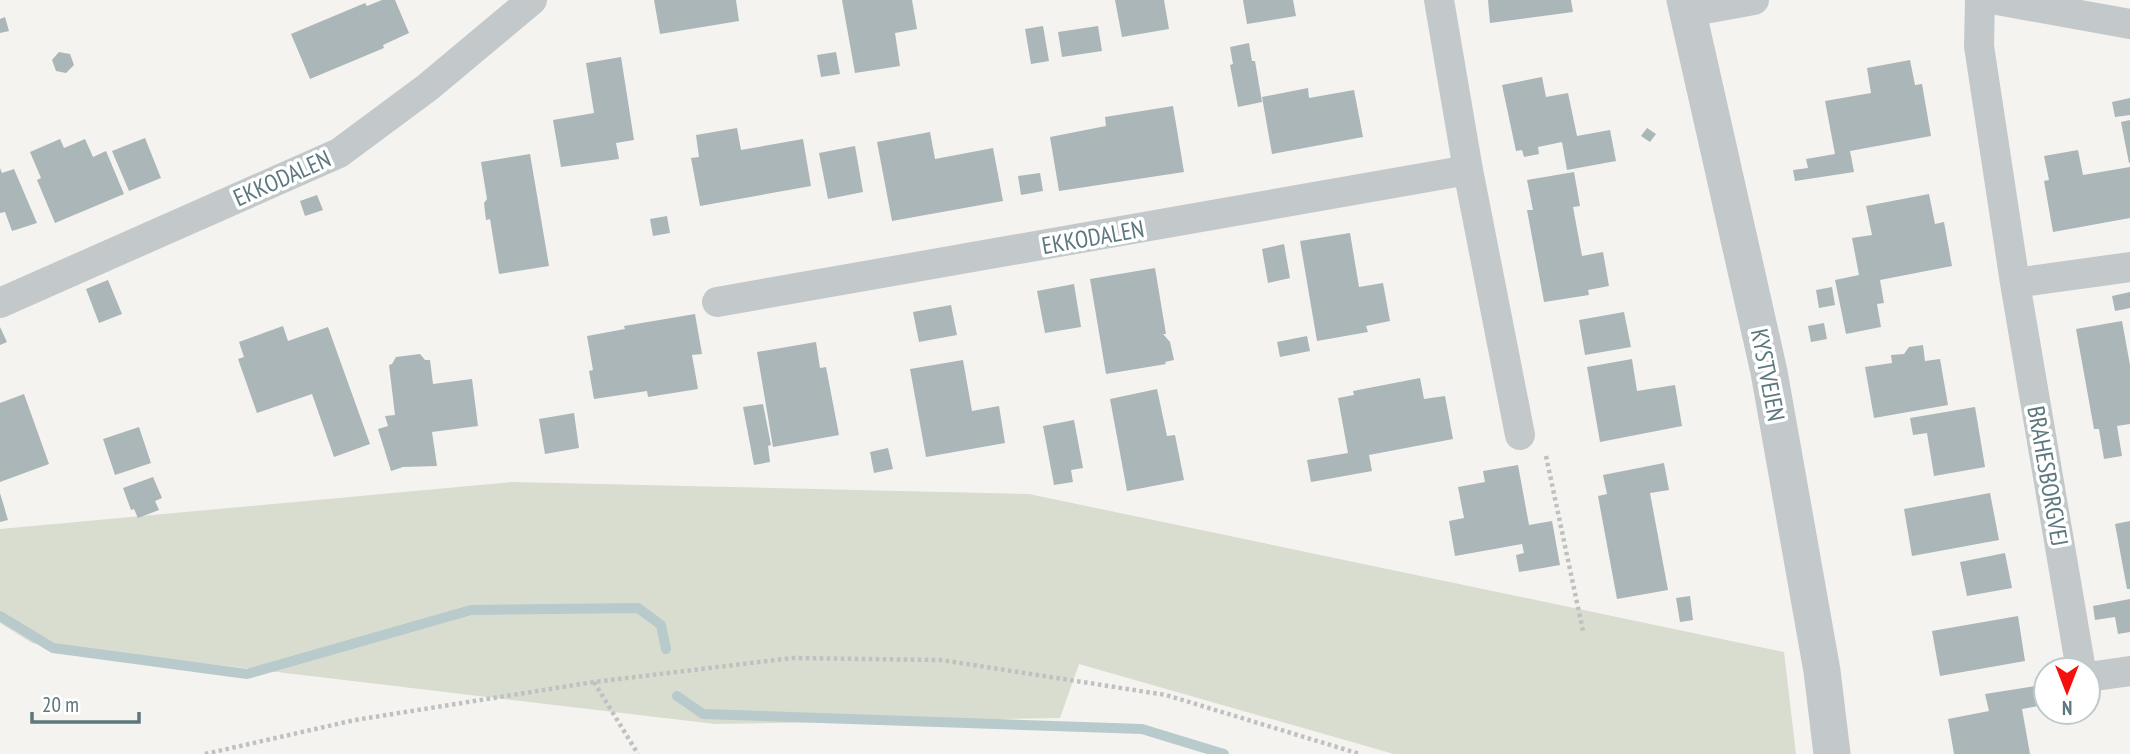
<svg xmlns="http://www.w3.org/2000/svg" width="2130" height="754" font-family="'PT Sans Narrow',sans-serif">
<rect width="100%" height="100%" fill="#f5f3ef"/>
<path fill="#d8ddd0" d="M 512,482 L 1029,494 L 1784,652 L 1796,754 L 1394,754 L 1079,664 L 1060,718 L 715,724 L 32,643 L 0,623 L 0,529 Z"/>
<g fill="none" stroke-linecap="round" stroke-linejoin="round">
<path stroke="#b8cacb" stroke-width="10" d="M 0,616 L 53,648 L 247,674 L 471,610 L 638,608 L 661,625 L 666,649
M 677,696 L 703,714 L 1142,729 L 1224,754"/>
</g>
<path fill="#aab6b8" d="M 382,0 L 395,0 L 409,33 L 383,45 L 384,48 L 310,79 L 291,34 L 365,3 L 367,6 Z
M 654,0 L 736,0 L 739,21 L 660,34 Z
M 842,0 L 912,0 L 917,29 L 895,33 L 900,66 L 855,73 Z
M 1115,0 L 1164,0 L 1169,29 L 1122,37 Z
M 1243,0 L 1293,0 L 1296,16 L 1247,24 Z
M 1488,0 L 1571,0 L 1573,12 L 1490,23 Z
M 5,17 L 9,31 L 0,33 L 0,19 Z
M 1043,26 L 1049,61 L 1031,64 L 1025,29 Z
M 1098,26 L 1102,51 L 1062,57 L 1058,32 Z
M 1249,43 L 1252,61 L 1255,61 L 1262,102 L 1238,107 L 1230,65 L 1233,64 L 1230,47 Z
M 59,52 L 70,54 L 74,65 L 66,73 L 56,71 L 52,60 Z
M 836,52 L 840,74 L 821,77 L 817,55 Z
M 621,57 L 634,140 L 616,143 L 619,159 L 561,167 L 553,120 L 594,113 L 586,63 Z
M 1910,60 L 1915,85 L 1922,84 L 1931,136 L 1850,151 L 1854,172 L 1795,181 L 1793,170 L 1808,168 L 1806,159 L 1835,154 L 1825,101 L 1871,93 L 1867,68 Z
M 1542,77 L 1546,97 L 1568,93 L 1577,136 L 1610,130 L 1616,161 L 1567,170 L 1562,142 L 1538,147 L 1539,154 L 1524,157 L 1522,150 L 1516,151 L 1502,85 Z
M 1308,88 L 1309,98 L 1354,90 L 1363,137 L 1272,154 L 1262,97 Z
M 2130,98 L 2130,115 L 2115,117 L 2112,102 Z
M 1173,106 L 1184,172 L 1059,191 L 1050,137 L 1106,126 L 1105,117 Z
M 2130,120 L 2130,163 L 2129,163 L 2121,122 Z
M 737,128 L 741,150 L 803,139 L 811,186 L 700,206 L 691,158 L 699,157 L 696,135 Z
M 1647,128 L 1656,134 L 1650,142 L 1641,136 Z
M 930,132 L 935,159 L 993,148 L 1003,201 L 892,221 L 877,142 Z
M 145,138 L 161,178 L 129,191 L 112,151 Z
M 60,139 L 64,148 L 85,139 L 93,157 L 106,151 L 124,194 L 55,223 L 37,180 L 41,178 L 30,152 Z
M 855,146 L 863,192 L 828,199 L 819,153 Z
M 2078,150 L 2083,175 L 2130,167 L 2130,218 L 2053,232 L 2044,181 L 2049,180 L 2044,156 Z
M 530,154 L 549,266 L 499,274 L 490,219 L 486,220 L 484,203 L 487,199 L 481,162 Z
M 0,168 L 2,173 L 14,169 L 37,223 L 12,231 L 5,212 L 0,213 Z
M 1574,172 L 1580,206 L 1573,207 L 1582,256 L 1603,252 L 1609,286 L 1588,290 L 1589,295 L 1544,302 L 1527,210 L 1533,210 L 1527,180 Z
M 1040,173 L 1043,191 L 1021,195 L 1018,176 Z
M 1929,194 L 1935,224 L 1944,222 L 1952,266 L 1880,280 L 1884,303 L 1877,304 L 1881,327 L 1846,334 L 1835,280 L 1859,275 L 1852,238 L 1872,235 L 1866,206 Z
M 317,195 L 323,210 L 305,216 L 300,201 Z
M 667,216 L 670,233 L 653,236 L 650,219 Z
M 1350,233 L 1359,287 L 1383,283 L 1390,321 L 1366,326 L 1368,332 L 1317,341 L 1300,241 Z
M 1284,244 L 1290,278 L 1268,283 L 1262,249 Z
M 1155,268 L 1166,334 L 1163,334 L 1170,342 L 1174,360 L 1165,362 L 1166,364 L 1106,374 L 1090,279 Z
M 108,280 L 122,314 L 99,323 L 86,289 Z
M 1074,284 L 1081,327 L 1045,333 L 1037,291 Z
M 1832,287 L 1835,305 L 1819,308 L 1816,290 Z
M 2130,292 L 2130,308 L 2115,311 L 2112,296 Z
M 951,305 L 957,335 L 919,342 L 913,312 Z
M 1624,312 L 1631,347 L 1585,355 L 1579,320 Z
M 695,314 L 702,354 L 692,355 L 698,389 L 648,397 L 647,391 L 594,399 L 589,371 L 593,370 L 587,336 L 625,329 L 624,326 Z
M 2122,321 L 2130,365 L 2130,424 L 2117,426 L 2122,456 L 2104,459 L 2099,429 L 2094,429 L 2076,329 Z
M 1824,323 L 1827,339 L 1811,342 L 1808,326 Z
M 283,326 L 288,341 L 328,327 L 370,444 L 334,457 L 312,394 L 257,413 L 238,359 L 244,357 L 239,342 Z
M 0,327 L 7,342 L 0,345 Z
M 1307,336 L 1310,351 L 1280,357 L 1277,342 Z
M 816,342 L 820,368 L 826,367 L 839,435 L 773,447 L 757,352 Z
M 1923,345 L 1925,361 L 1940,359 L 1948,405 L 1874,418 L 1865,367 L 1892,363 L 1891,355 L 1904,354 L 1909,347 Z
M 420,354 L 425,360 L 430,360 L 433,384 L 472,379 L 478,426 L 432,432 L 437,466 L 403,467 L 391,471 L 378,429 L 388,426 L 385,416 L 395,415 L 389,365 L 392,364 L 396,357 Z
M 1632,359 L 1637,391 L 1675,385 L 1682,426 L 1600,442 L 1587,367 Z
M 963,360 L 972,411 L 999,406 L 1005,443 L 926,457 L 910,369 Z
M 1420,378 L 1424,399 L 1445,396 L 1453,439 L 1369,455 L 1372,471 L 1311,482 L 1307,460 L 1348,453 L 1338,398 L 1354,395 L 1353,391 Z
M 1157,389 L 1167,436 L 1175,435 L 1184,480 L 1127,491 L 1110,399 Z
M 24,394 L 49,464 L 0,482 L 0,403 Z
M 763,404 L 771,445 L 768,446 L 770,462 L 754,465 L 743,407 Z
M 1975,407 L 1985,467 L 1934,476 L 1927,433 L 1913,435 L 1910,418 Z
M 574,413 L 579,448 L 545,454 L 539,419 Z
M 1074,420 L 1083,468 L 1071,470 L 1073,482 L 1054,485 L 1043,426 Z
M 139,427 L 151,463 L 115,475 L 103,439 Z
M 888,448 L 893,469 L 874,473 L 870,452 Z
M 1664,463 L 1669,490 L 1650,493 L 1668,590 L 1617,599 L 1598,496 L 1607,494 L 1603,475 Z
M 1518,465 L 1529,525 L 1552,521 L 1560,565 L 1519,572 L 1516,555 L 1524,553 L 1522,544 L 1455,556 L 1449,521 L 1464,518 L 1458,487 L 1485,482 L 1483,471 Z
M 153,477 L 162,498 L 155,501 L 159,510 L 138,518 L 134,509 L 131,510 L 123,488 Z
M 0,493 L 8,520 L 0,522 Z
M 1990,493 L 1999,540 L 1912,556 L 1904,509 Z
M 2130,521 L 2130,589 L 2127,589 L 2115,524 Z
M 2005,553 L 2012,588 L 1967,596 L 1960,562 Z
M 1690,596 L 1693,620 L 1680,622 L 1676,598 Z
M 2130,599 L 2130,632 L 2118,634 L 2115,617 L 2095,620 L 2093,606 Z
M 2018,616 L 2025,661 L 1940,676 L 1932,631 Z
M 2035,686 L 2038,706 L 2022,709 L 2030,754 L 1954,754 L 1948,719 L 1989,711 L 1985,694 Z"/>
<g fill="none" stroke-linecap="round" stroke-linejoin="round">
<path stroke="#bec1c2" stroke-width="4.5" stroke-dasharray="3.5 3.5" stroke-linecap="butt" d="M 1546,456 L 1583,631
M 594,682 L 638,754
M 205,754 L 355,720 L 594,682 L 792,658 L 941,660 L 1166,695 L 1360,754"/>
<path stroke="#c3c9ca" stroke-width="30" d="M 1439,0 L 1468,170 L 1520,435
M 1980,0 L 1979,46 L 2015,283 L 2081,670
M 1997,0 L 2130,24
M 1688,12 L 1754,0
M 2015,283 L 2130,267
M 717,302 L 1468,170
M 0,303 L 339,153 L 428,87 L 532,0
M 2088,677 L 2130,671"/>
<path stroke="#c3c9ca" stroke-width="37" d="M 1685,0 L 1769,372 L 1822,671 L 1832,754"/>
</g>
<g text-anchor="middle" dominant-baseline="central" stroke-width="7" stroke-linejoin="round" paint-order="stroke">
<g font-size="24" fill="#5c777e" stroke="#fff">
<text transform="translate(282 178) rotate(-24)">EKKODALEN</text>
<text transform="translate(1093 237) rotate(-10)">EKKODALEN</text>
<text transform="translate(1768 375) rotate(79)">KYSTVEJEN</text>
<text transform="translate(2048 476) rotate(80)">BRAHESBORGVEJ</text>
</g>
</g>
<g transform="translate(2067 691) rotate(180)"><circle r="33" fill="#ffffff" stroke="#bec9cb" stroke-width="2"/>
<path d="M0-5L12 26L0 18L-12 26Z" fill="#f50f0f"/>
<text y="-10" font-size="19" font-weight="bold" text-anchor="middle" fill="#5c777e">N</text>
</g>
<path d="M32 712v10h107v-10" fill="none" stroke="#5c777e" stroke-width="3.5"/>
<text x="42" y="712" font-size="21" fill="#5c777e" stroke="#ffffff" stroke-width="5" paint-order="stroke">20 m</text>
</svg>
